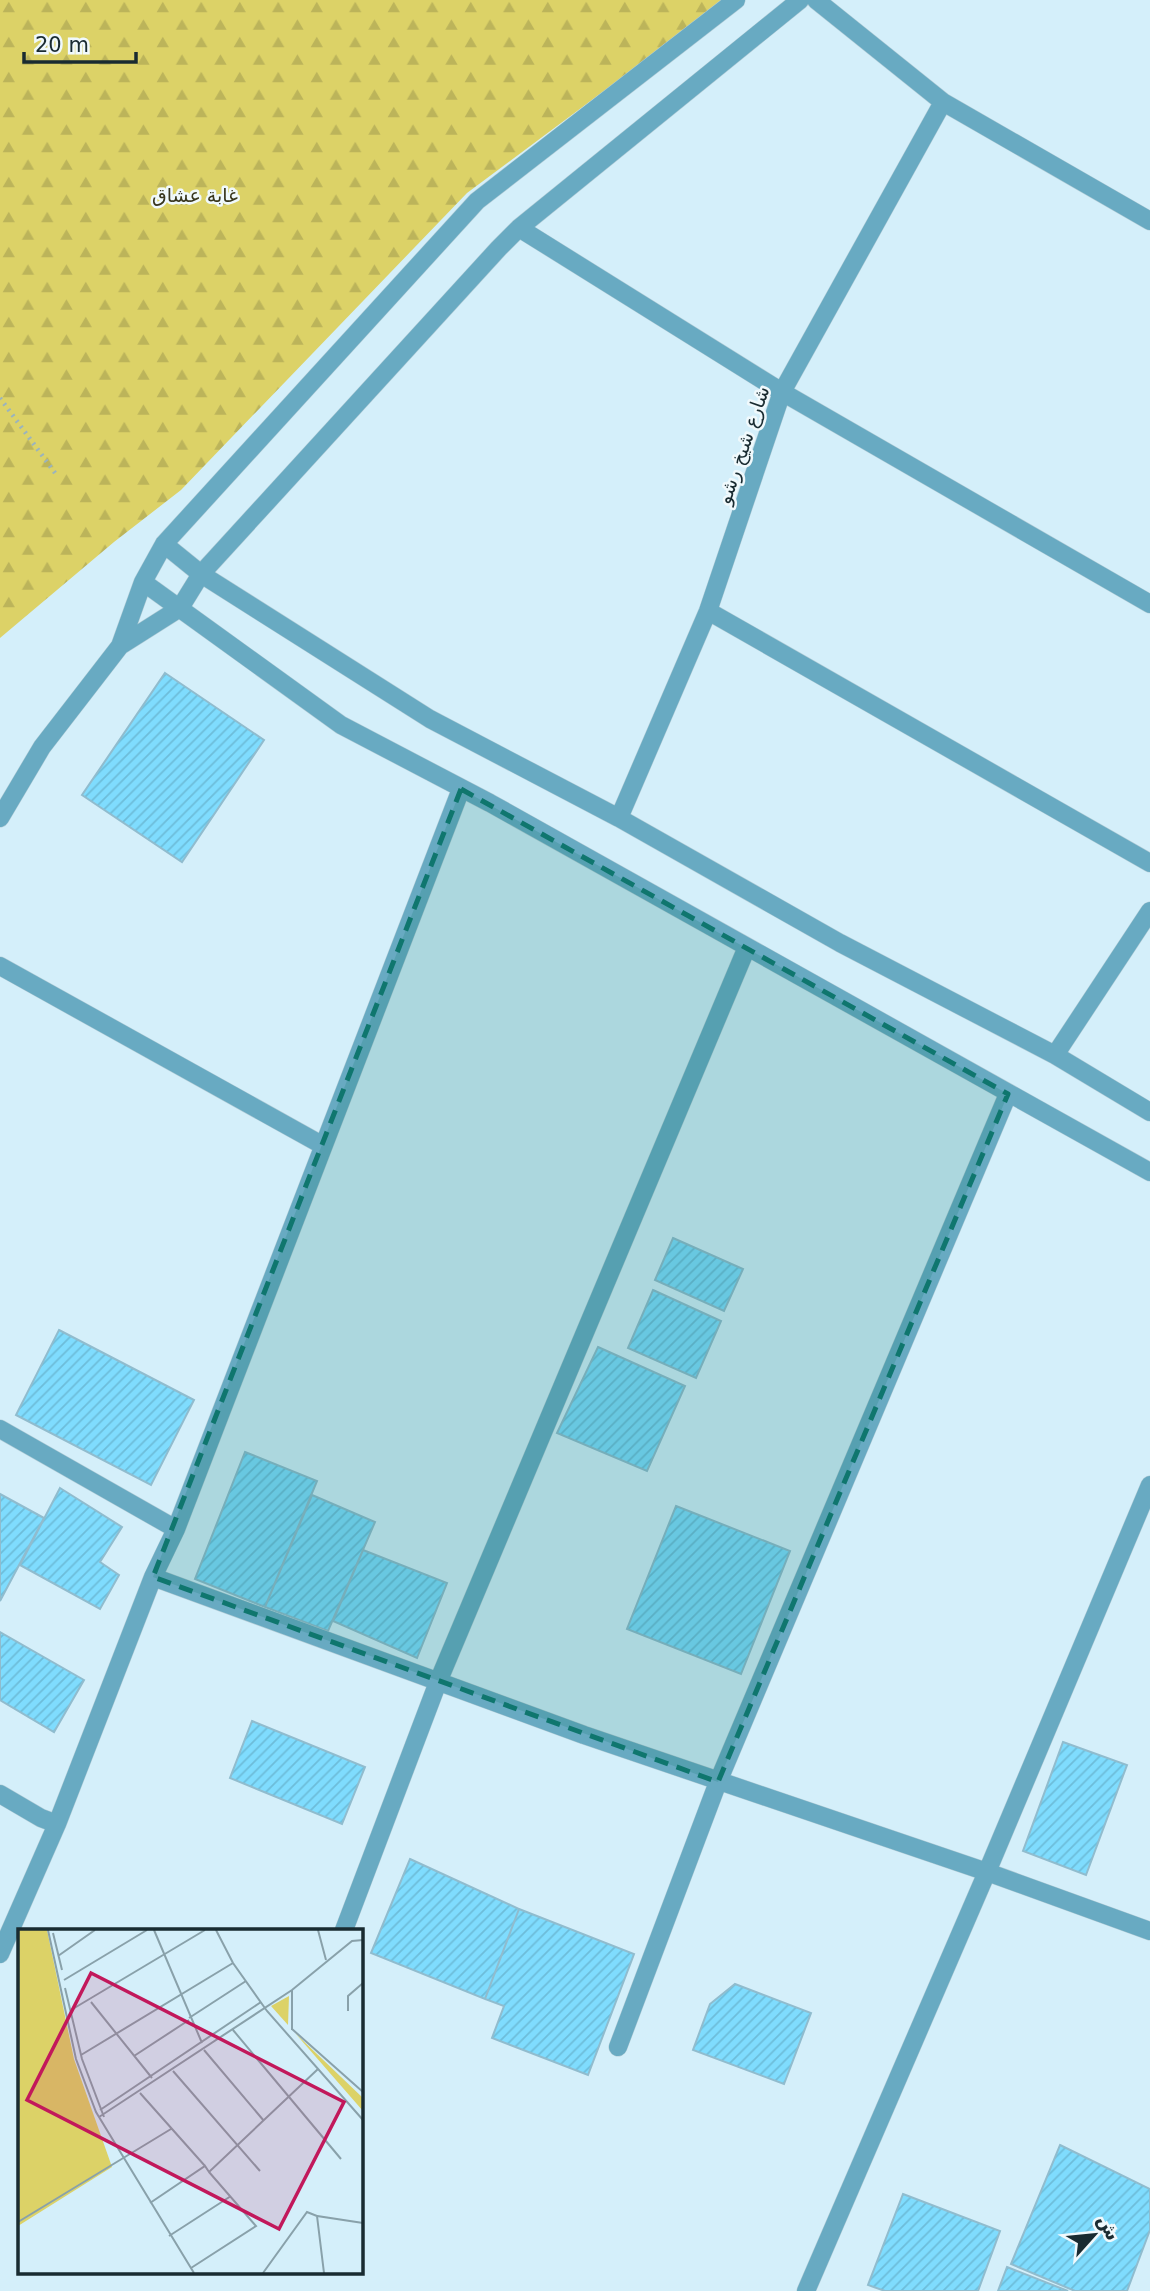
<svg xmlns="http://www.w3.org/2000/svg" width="1150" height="2291" font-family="'DejaVu Sans',Cairo,sans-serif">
<defs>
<pattern id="forest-firs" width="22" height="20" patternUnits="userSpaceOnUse" patternTransform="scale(1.75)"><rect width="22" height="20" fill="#dcd267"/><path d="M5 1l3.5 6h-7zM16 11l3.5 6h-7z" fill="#bcb45a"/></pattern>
<pattern id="building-hatch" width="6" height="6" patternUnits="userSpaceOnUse" patternTransform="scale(1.75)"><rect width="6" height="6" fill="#7fdcfe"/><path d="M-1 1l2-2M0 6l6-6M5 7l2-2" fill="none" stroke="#6dbdda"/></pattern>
</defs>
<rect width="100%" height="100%" fill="#d4effa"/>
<path fill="url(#forest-firs)" d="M 0,0 L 726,0 L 467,193 L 181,490 L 114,542 L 0,638 Z"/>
<path fill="url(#building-hatch)" stroke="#90bcce" stroke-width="2" d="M 165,673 L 264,740 L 182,862 L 82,795 Z
M 673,1238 L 743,1269 L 724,1311 L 655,1280 Z
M 653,1290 L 721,1321 L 696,1378 L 628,1348 Z
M 59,1330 L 194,1400 L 151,1485 L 16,1415 Z
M 598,1347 L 685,1386 L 647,1471 L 557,1433 Z
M 245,1452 L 317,1481 L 265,1607 L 195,1579 Z
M 60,1488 L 122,1527 L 100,1562 L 119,1575 L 100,1609 L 20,1565 Z
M 0,1494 L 44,1518 L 0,1601 Z
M 312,1495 L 375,1522 L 328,1631 L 265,1607 Z
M 676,1506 L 790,1551 L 741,1674 L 627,1629 Z
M 363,1550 L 447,1583 L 417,1658 L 333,1621 Z
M 0,1632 L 84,1680 L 54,1732 L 0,1700 Z
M 252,1721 L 365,1767 L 342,1824 L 230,1778 Z
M 1063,1742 L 1127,1765 L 1086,1875 L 1023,1851 Z
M 410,1859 L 519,1909 L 485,1999 L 371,1953 Z
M 519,1909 L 634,1954 L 588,2075 L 492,2038 L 504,2006 L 485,1999 Z
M 735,1984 L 811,2013 L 784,2084 L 693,2050 L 710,2004 Z
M 1060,2145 L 1150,2189 L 1150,2230 L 1127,2291 L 1075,2291 L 1011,2264 Z
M 903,2194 L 1000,2231 L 978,2291 L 885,2291 L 868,2285 Z
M 1007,2267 L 1068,2291 L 998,2291 Z"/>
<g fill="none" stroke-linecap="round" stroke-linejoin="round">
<g stroke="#b2ccd6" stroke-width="19">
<path id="minor" d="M 816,0 L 943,102 L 1150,221
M 519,228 L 782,392 L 1150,604
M 164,544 L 201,574 L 430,719 L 619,818 L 840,943 L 1055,1055 L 1150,1112
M 143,582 L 341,725 L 490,803 L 1150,1172
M 708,611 L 1150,863
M 120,646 L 180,608 L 201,574 L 499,248 L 519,228 L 800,0
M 0,818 L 42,747 L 120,646 L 143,582 L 164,544 L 477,201 L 736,0
M 619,818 L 708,611 L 782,392 L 943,102
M 0,966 L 322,1145
M 1055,1055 L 1150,911
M 0,1429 L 176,1529 L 153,1577 L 584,1735 L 987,1872 L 1150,1931
M 176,1529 L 461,789
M 0,1794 L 41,1818 L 57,1824
M 344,1930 L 438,1682 L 747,947
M 0,1954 L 57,1824 L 153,1577
M 618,2047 L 718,1782 L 1008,1094
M 806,2291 L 987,1872 L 1150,1485"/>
</g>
<path stroke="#9bb4bd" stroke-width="4.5" stroke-dasharray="2 5" stroke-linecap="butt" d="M 0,398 L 58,477"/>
<use href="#minor" stroke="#68aac2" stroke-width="18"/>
</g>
<path fill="#0f766e" fill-opacity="0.2" stroke="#0f766e" stroke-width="5" stroke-dasharray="14 9" stroke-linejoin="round" d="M 461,789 L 1008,1094 L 718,1782 L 153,1577 Z"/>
<g text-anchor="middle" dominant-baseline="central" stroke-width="5" stroke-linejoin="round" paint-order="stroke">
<g font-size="19" fill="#38361d" stroke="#f0f9fc">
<text x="195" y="195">غابة عشاق</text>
</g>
<g font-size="19" fill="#192b31" stroke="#f0f9fc">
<text transform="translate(743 445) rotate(-71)">شارع شيخ رشو</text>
</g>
</g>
<g transform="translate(18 1929)">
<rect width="345" height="345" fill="#d4effa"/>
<path d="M 271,67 L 270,96 L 253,77 ZM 277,104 L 345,169 L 345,182 Z" fill="#dcd267"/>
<path d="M 0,1 L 29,1 L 56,130 L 94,238 L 0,297 Z" fill="#dcd267"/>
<path fill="none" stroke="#89a1aa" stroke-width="2" d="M 30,1 L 58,130 L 78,183 L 176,344M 136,1 L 184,114M 198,1 L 215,34 L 249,82 L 345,191M 300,1 L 308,31M 35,4 L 44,41M 40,27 L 77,1M 46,51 L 129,1M 47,59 L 64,130 L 86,188M 73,73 L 134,149M 53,81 L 187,1M 330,82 L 330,67 L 345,54M 171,89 L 228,52M 274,100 L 345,163M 215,101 L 323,230M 274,101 L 274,61M 186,121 L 246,192M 63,126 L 215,34M 116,127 L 171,91M 155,142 L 242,242M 122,164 L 187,237M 82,181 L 243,73M 81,188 L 274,61 L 334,12 L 345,11M 132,274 L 187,237 L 191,243 L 300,140M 0,293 L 153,200M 151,307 L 213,267M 173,339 L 238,297 L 191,243M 245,344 L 289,283 L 299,287M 306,344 L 299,287 L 345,294"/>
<path fill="#c2185b" fill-opacity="0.15" stroke="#c2185b" stroke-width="3.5" d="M 73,44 L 326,173 L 261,300 L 9,171 Z"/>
<rect width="345" height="345" fill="none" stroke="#192b31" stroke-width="3.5"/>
</g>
<g transform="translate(1094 2235) rotate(63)" stroke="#f0f9fc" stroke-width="5" paint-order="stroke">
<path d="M0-5L12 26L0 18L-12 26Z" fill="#192b31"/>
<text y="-10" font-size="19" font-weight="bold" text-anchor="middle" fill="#192b31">ش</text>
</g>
<path d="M24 52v10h112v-10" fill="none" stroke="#192b31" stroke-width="3.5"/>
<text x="35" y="52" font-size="21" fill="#192b31" stroke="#f0f9fc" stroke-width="5" paint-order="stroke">20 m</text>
</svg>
